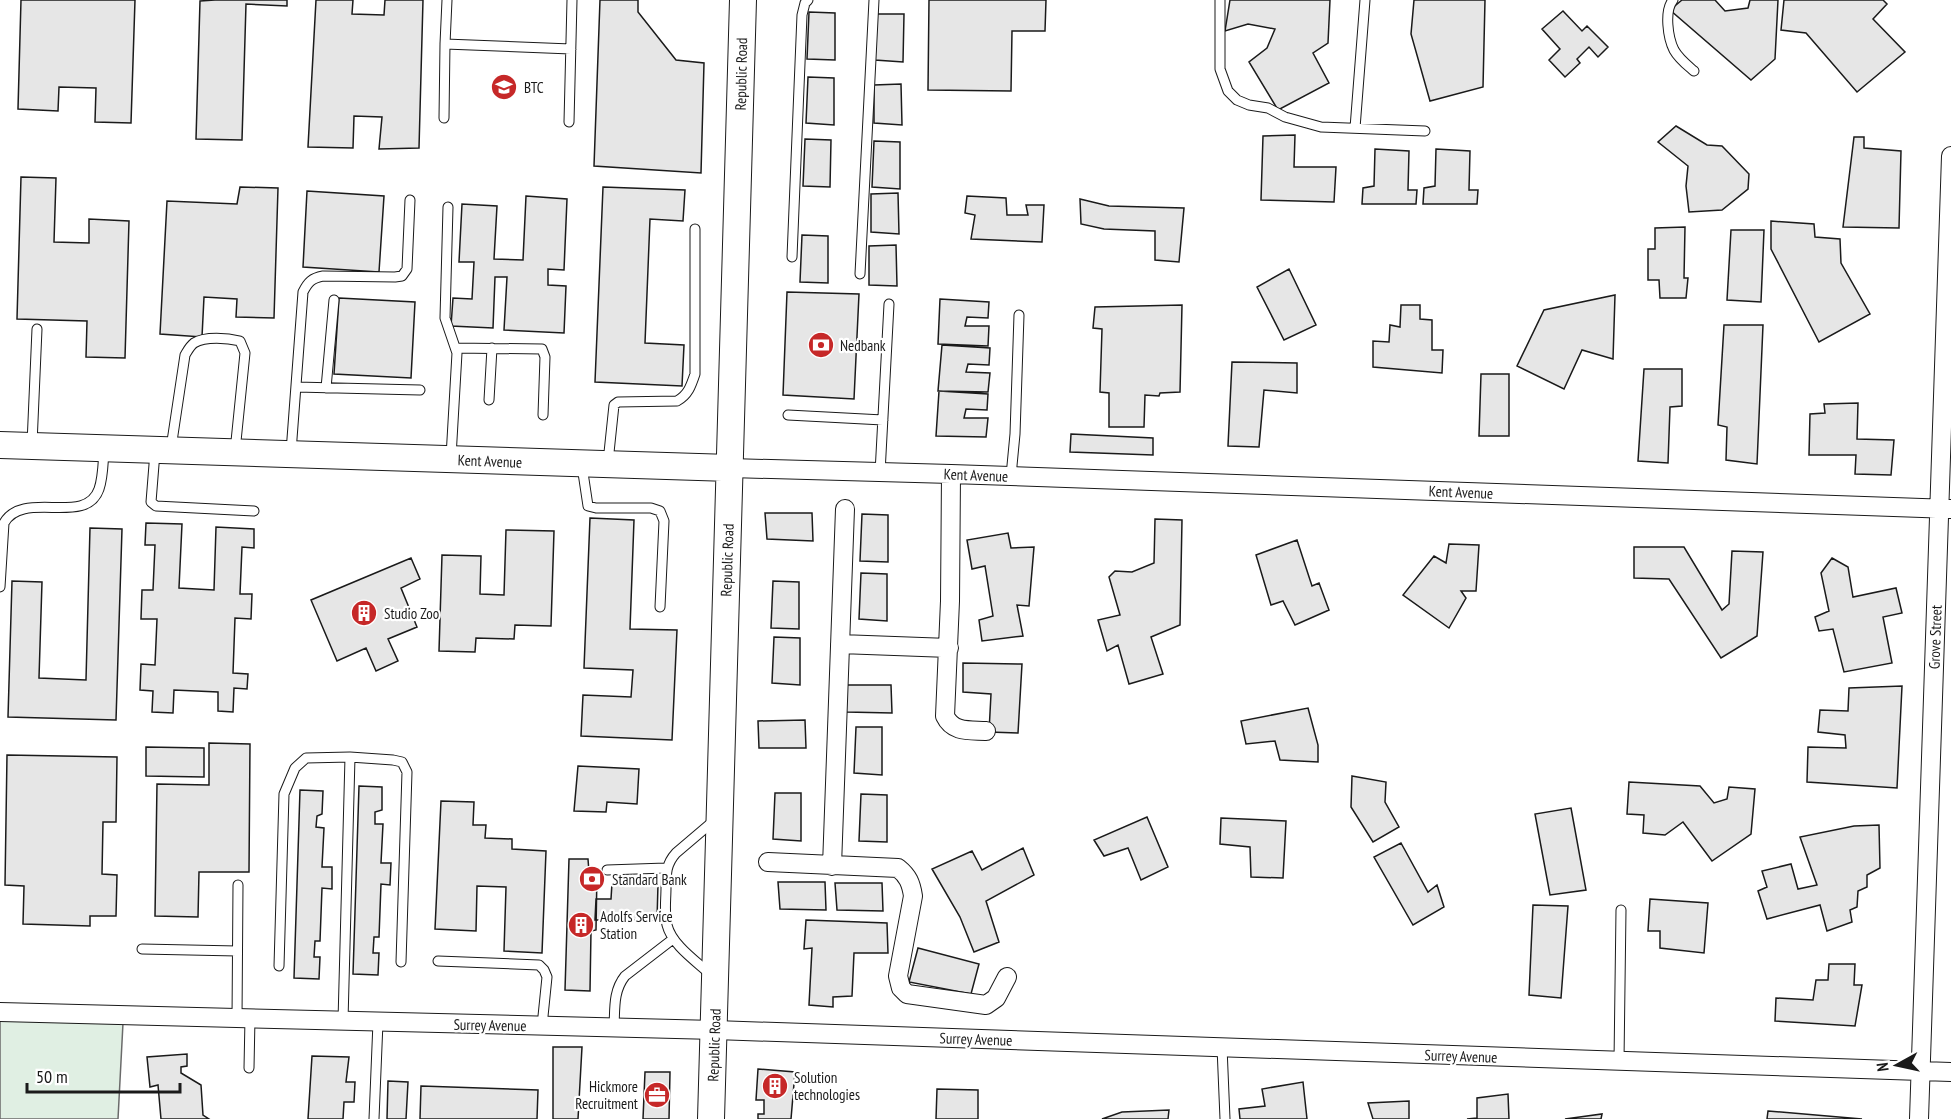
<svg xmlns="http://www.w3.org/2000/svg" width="1951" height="1119" font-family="'PT Sans Narrow',sans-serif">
<rect width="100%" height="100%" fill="#fff"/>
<path fill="#e0efe3" stroke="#6a6a6a" stroke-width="1.5" d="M 0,1019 L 123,1023 L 118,1119 L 0,1119 Z"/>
<path fill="#e6e6e6" stroke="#1a1a1a" stroke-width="1.5" d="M 21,0 L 135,0 L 131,123 L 95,122 L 96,88 L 59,87 L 58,111 L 18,109 Z
M 215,0 L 287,0 L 287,6 L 246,4 L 242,140 L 196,139 L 200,1 Z
M 316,0 L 353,0 L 352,14 L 384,15 L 385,0 L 423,0 L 419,148 L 379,149 L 382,117 L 354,116 L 353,148 L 308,147 Z
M 600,0 L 638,0 L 638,12 L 676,60 L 704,63 L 701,173 L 594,166 Z
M 929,0 L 1046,0 L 1045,31 L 1012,31 L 1011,91 L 928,90 Z
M 1230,0 L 1330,0 L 1328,43 L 1313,53 L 1329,83 L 1278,110 L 1249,62 L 1267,48 L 1275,29 L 1248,24 L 1225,31 Z
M 1414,0 L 1485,0 L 1483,87 L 1430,101 L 1411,34 Z
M 1682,0 L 1715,0 L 1725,11 L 1748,8 L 1750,0 L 1778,0 L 1775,59 L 1751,80 L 1670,10 Z
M 1784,0 L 1883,0 L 1887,4 L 1873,19 L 1905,52 L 1857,92 L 1806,33 L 1781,30 Z
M 1563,11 L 1582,31 L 1587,26 L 1608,47 L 1598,57 L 1589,47 L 1577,59 L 1580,63 L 1565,77 L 1549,60 L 1560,49 L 1542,29 Z
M 809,12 L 835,13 L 835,60 L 807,59 Z
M 877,14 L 904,14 L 903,62 L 875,60 Z
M 808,77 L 834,78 L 834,125 L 806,123 Z
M 901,84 L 902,125 L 874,123 L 874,85 Z
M 1676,126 L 1707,145 L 1722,146 L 1749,174 L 1748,189 L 1722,210 L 1689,212 L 1686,186 L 1688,166 L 1658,142 Z
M 1295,135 L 1294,167 L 1336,167 L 1334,202 L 1261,200 L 1263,136 Z
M 1854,137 L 1864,137 L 1864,148 L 1901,151 L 1899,228 L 1843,227 Z
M 805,139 L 831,140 L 830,187 L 803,186 Z
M 874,141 L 900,142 L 900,189 L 872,187 Z
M 1375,149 L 1409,151 L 1408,190 L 1417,190 L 1416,204 L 1362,204 L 1363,188 L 1374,186 Z
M 1436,149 L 1470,151 L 1469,190 L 1478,190 L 1477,204 L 1423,204 L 1424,188 L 1435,186 Z
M 21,177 L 56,178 L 54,242 L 89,243 L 89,219 L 129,221 L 125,358 L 86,357 L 87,321 L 17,319 Z
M 240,187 L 278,188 L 274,318 L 236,317 L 237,299 L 204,297 L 202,337 L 160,334 L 167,201 L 237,204 Z
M 603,187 L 685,190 L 683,221 L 650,219 L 645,343 L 684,345 L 682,386 L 595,382 Z
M 307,191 L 384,196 L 379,272 L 303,267 Z
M 898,193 L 899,234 L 871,232 L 871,194 Z
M 526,196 L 567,199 L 564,270 L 548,269 L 548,285 L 566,286 L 564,333 L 504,330 L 507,277 L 495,277 L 493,328 L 451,326 L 453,298 L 472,299 L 474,262 L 459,262 L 462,204 L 497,206 L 494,259 L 523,260 Z
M 967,196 L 1006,198 L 1007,215 L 1028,215 L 1026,205 L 1044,205 L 1042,242 L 971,239 L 975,215 L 965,213 Z
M 1080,199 L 1109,206 L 1184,208 L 1179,262 L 1155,260 L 1155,231 L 1104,229 L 1081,224 Z
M 1771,221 L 1814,224 L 1815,237 L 1840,239 L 1841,263 L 1870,314 L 1819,342 L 1771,249 Z
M 1685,227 L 1684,278 L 1688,278 L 1686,298 L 1660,298 L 1659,280 L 1648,280 L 1648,249 L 1655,249 L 1655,228 Z
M 1731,230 L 1764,230 L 1761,302 L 1727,300 Z
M 802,235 L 828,236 L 828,283 L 800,282 Z
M 896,245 L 897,286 L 869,285 L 869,246 Z
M 1289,269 L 1316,325 L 1284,340 L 1257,287 Z
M 787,292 L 859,294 L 854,399 L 783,395 Z
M 1615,295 L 1613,359 L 1582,350 L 1564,389 L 1517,366 L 1544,310 Z
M 339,298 L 415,302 L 411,378 L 334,374 Z
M 940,299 L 989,302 L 988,318 L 967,317 L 965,326 L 989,326 L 988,346 L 938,344 Z
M 1182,305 L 1180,392 L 1160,393 L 1159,396 L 1145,395 L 1144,427 L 1109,427 L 1109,393 L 1100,392 L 1102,329 L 1093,328 L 1095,307 Z
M 1401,305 L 1420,305 L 1420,319 L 1432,320 L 1432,350 L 1443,350 L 1442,373 L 1373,367 L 1373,341 L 1389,342 L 1390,325 L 1400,327 Z
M 1724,325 L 1763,325 L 1757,464 L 1726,460 L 1727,427 L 1718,425 Z
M 942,345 L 990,348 L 989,365 L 968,364 L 966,372 L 990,373 L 988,392 L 938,391 Z
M 1232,362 L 1297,363 L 1297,393 L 1264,390 L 1259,447 L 1228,446 Z
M 1644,369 L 1682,369 L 1682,406 L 1670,407 L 1668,463 L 1638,461 Z
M 1481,374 L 1509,374 L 1509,436 L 1479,436 Z
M 939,391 L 988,394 L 987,410 L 966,409 L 964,418 L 988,418 L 986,437 L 936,436 Z
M 1858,403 L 1857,439 L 1894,440 L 1891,475 L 1855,474 L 1856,455 L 1809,455 L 1810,414 L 1825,413 L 1824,404 Z
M 1071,434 L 1153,438 L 1153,455 L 1070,452 Z
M 765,513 L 812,513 L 813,541 L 767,539 Z
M 862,514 L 888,515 L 888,562 L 860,561 Z
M 590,518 L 634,520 L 630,629 L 677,630 L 672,740 L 581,736 L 583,695 L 631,697 L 633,670 L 584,668 Z
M 1155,519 L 1182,520 L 1180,625 L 1151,637 L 1163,674 L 1129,684 L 1118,645 L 1107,651 L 1098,620 L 1120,615 L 1109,577 L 1115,571 L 1132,572 L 1154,563 Z
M 146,523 L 182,524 L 179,588 L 214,590 L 216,527 L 254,529 L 254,548 L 242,547 L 240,594 L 252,594 L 251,619 L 235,618 L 233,673 L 248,674 L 247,689 L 234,688 L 233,712 L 218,711 L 218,692 L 174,690 L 173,713 L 152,712 L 153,691 L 140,690 L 141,664 L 155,665 L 157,619 L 141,619 L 142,590 L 153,590 L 155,545 L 145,545 Z
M 90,528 L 122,529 L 116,720 L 8,717 L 12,581 L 42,582 L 39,678 L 86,680 Z
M 506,530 L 554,531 L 551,626 L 515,625 L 514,639 L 476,638 L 475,652 L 439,651 L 442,555 L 481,556 L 480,594 L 504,595 Z
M 1008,533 L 1011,548 L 1034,547 L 1029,606 L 1017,605 L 1023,636 L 982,641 L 979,620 L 993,616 L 985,566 L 972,569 L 967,540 Z
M 1297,540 L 1312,586 L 1319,583 L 1329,610 L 1295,625 L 1283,601 L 1271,605 L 1256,555 Z
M 1449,544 L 1479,545 L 1476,591 L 1461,591 L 1466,598 L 1449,628 L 1403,595 L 1434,556 L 1446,563 Z
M 1634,547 L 1684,547 L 1722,610 L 1729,604 L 1732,551 L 1763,552 L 1757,636 L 1721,658 L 1669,579 L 1634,578 Z
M 411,558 L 420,579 L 401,588 L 417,627 L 388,639 L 398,661 L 376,671 L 366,648 L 337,661 L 311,600 Z
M 1832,558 L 1848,567 L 1853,597 L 1896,588 L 1902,613 L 1883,617 L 1892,663 L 1844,672 L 1833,629 L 1819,631 L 1815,617 L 1829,611 L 1821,573 Z
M 861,573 L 887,574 L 887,621 L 859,619 Z
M 773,581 L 799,582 L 799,629 L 771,628 Z
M 774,637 L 800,638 L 800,685 L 772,683 Z
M 963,663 L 1022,664 L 1018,733 L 989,732 L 991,694 L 963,692 Z
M 844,685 L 891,685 L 892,713 L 846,712 Z
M 1902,686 L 1897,788 L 1807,782 L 1808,747 L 1846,748 L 1845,735 L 1818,732 L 1820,710 L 1848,711 L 1849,688 Z
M 1308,708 L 1318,745 L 1318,762 L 1280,760 L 1275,741 L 1246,744 L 1241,721 Z
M 805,720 L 806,748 L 759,748 L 758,721 Z
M 856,727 L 882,727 L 882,775 L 854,773 Z
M 209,743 L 250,744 L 249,872 L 199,872 L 198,917 L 155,916 L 157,784 L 209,785 Z
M 146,747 L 204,748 L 204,777 L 146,776 Z
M 7,755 L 117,757 L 116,822 L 103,822 L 102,874 L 117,875 L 116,916 L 90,916 L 90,926 L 23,924 L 24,886 L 5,885 Z
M 578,766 L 639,769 L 637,804 L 607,802 L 606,812 L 574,811 Z
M 1352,776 L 1386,782 L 1385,802 L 1399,827 L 1373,842 L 1351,807 Z
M 1629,782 L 1700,786 L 1714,803 L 1727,799 L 1729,787 L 1755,789 L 1751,834 L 1712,861 L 1683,822 L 1665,835 L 1643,833 L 1644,815 L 1627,814 Z
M 359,786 L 382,787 L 382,810 L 375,812 L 375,824 L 383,824 L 381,863 L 391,863 L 390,885 L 381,884 L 379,937 L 374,937 L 373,953 L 379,953 L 378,975 L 353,974 Z
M 300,790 L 323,791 L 322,814 L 317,816 L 316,827 L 324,828 L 322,867 L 332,867 L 332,889 L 322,888 L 320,941 L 315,941 L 314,957 L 320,957 L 319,979 L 294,978 Z
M 775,793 L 801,793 L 801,841 L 773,839 Z
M 861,794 L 887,795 L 887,842 L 859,841 Z
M 441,801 L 474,802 L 473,825 L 486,825 L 485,838 L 512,839 L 512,849 L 546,851 L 542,953 L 504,951 L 506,887 L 477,886 L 476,931 L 435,929 Z
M 1571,808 L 1586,890 L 1550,895 L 1535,814 Z
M 1147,817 L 1168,867 L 1141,880 L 1128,848 L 1104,856 L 1094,840 Z
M 1221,818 L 1286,821 L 1283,878 L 1251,877 L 1250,847 L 1220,844 Z
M 1879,825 L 1880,868 L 1867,875 L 1867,887 L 1858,891 L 1857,907 L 1850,910 L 1852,922 L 1827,931 L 1820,905 L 1767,919 L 1758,891 L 1767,887 L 1762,871 L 1791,864 L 1798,889 L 1817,885 L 1800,837 L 1854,826 Z
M 1401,843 L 1428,892 L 1437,885 L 1444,907 L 1413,925 L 1374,857 Z
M 1023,848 L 1034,875 L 986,901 L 999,942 L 974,952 L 960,917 L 932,869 L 972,851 L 982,870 Z
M 569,859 L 588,859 L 589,872 L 597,872 L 596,930 L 591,931 L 590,991 L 565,990 Z
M 778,882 L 825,882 L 826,910 L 780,909 Z
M 612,883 L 658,884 L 657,920 L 595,920 L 596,899 L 611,899 Z
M 835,883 L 882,883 L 883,911 L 837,910 Z
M 1650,899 L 1708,903 L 1704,953 L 1660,948 L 1660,931 L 1648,931 Z
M 1533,905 L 1568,906 L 1561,998 L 1529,995 Z
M 806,920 L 887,923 L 888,953 L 854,953 L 852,996 L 833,997 L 833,1007 L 809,1005 L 812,948 L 804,949 Z
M 918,948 L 979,964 L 971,994 L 909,982 Z
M 1829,964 L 1855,964 L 1854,985 L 1862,985 L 1855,1026 L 1775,1021 L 1776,998 L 1813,1000 L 1816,980 L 1828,980 Z
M 553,1047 L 582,1047 L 578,1119 L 553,1119 Z
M 187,1054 L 187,1066 L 181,1067 L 181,1073 L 201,1085 L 203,1115 L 209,1119 L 161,1119 L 158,1085 L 150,1087 L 147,1057 Z
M 312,1056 L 349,1057 L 346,1082 L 355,1082 L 354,1102 L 344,1102 L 343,1119 L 308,1119 Z
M 758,1069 L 795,1072 L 791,1119 L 758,1119 L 758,1114 L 764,1114 L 764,1100 L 756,1100 Z
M 645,1072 L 670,1072 L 669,1119 L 643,1119 Z
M 388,1081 L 408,1082 L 406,1119 L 387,1119 Z
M 1303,1082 L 1307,1119 L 1240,1119 L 1239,1109 L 1265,1106 L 1262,1089 Z
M 421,1086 L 538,1090 L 537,1119 L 420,1119 Z
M 937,1089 L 978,1090 L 978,1119 L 936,1119 Z
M 1508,1094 L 1509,1119 L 1467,1119 L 1477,1118 L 1477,1098 Z
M 1409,1101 L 1409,1119 L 1373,1119 L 1368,1103 Z
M 1169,1110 L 1168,1119 L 1102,1119 L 1122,1112 Z
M 1768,1111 L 1862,1119 L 1767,1119 Z
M 1602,1114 L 1601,1119 L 1565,1119 Z"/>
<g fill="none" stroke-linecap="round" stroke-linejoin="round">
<g stroke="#1a1a1a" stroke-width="11">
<path id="service" d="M 447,0 L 445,44 L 571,49
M 1220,0 L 1220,69 L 1228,91 L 1237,100 L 1249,105 L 1268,108 L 1285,117 L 1321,127 L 1425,131
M 1673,0 C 1664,11 1668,38 1674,50 C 1679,59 1687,65 1694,71
M 444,118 L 445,44
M 569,122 L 572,0
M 1355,128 L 1365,0
M 448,207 L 445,318 L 457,353 L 451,457
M 792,257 L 802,15 L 805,3 L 808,0
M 860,274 L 874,0
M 456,348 L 542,349 L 545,357 L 543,415
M 296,387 L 420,390
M 326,388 L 334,300
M 489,400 L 492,348
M 788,415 L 883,420
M 32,444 L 37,329
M 171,448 L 185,355 C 188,350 190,346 194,343 C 205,336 228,338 240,341 L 245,353 L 235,451
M 155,452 L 151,502 L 156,506 L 254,511
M 291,452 L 303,292 C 308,282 312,278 323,276 L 395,277 L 402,276 L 407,269 L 410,200
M 608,462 L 614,405 L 618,402 L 677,401 C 688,395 691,386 695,374 L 695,229
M 582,466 L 588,506 L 596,508 L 651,508 L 660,511 L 664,521 L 660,607
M 880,473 L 889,304
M 1011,476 L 1015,434 L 1019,315
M 0,587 L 4,523 C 23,489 86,527 99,489 C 103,478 103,463 104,451
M 607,870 L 666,868
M 142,949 L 237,951
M 438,961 L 539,965 L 544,970 L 547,977 L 542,1026
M 279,966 L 284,794 L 295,768 L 306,758 L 350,757 L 393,760 L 402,762 L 407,772 L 401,962
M 710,974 C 696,961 672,945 667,925 C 664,913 666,900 666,888 C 666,874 666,864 676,853 L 716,819
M 237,1018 L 238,885
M 343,1021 L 350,757
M 614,1027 C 615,1009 613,991 625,976 L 673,939
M 1222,1047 L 1225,1119
M 1619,1061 L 1621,910
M 249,1068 L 250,1018
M 374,1119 L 378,1022"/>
</g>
<g stroke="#1a1a1a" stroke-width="20">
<path id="minor" d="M 730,468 L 951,474 L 1951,509
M 951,474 L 950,601 L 945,716 C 953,733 970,730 986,731
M 840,644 L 949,648
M 768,862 L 898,868 C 908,876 911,883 913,896 L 898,976 L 901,988 L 907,994 L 986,1005 L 996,998 L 1007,977
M 832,866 L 845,509
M 0,1012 L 715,1030 L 1951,1072
M 1919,1119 L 1951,156"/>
</g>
<g stroke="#1a1a1a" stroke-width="28">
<path id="secondary" d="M 0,445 L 730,468
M 711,1119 L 743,0"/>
</g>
<use href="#service" stroke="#fff" stroke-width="9"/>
<use href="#minor" stroke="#fff" stroke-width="18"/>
<use href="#secondary" stroke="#fff" stroke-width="26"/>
</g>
<defs>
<g id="university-disc" transform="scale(1.35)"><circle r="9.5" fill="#c62828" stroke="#fff"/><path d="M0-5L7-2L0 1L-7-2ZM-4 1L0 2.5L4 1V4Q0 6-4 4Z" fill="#fff"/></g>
<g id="bank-disc" transform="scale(1.35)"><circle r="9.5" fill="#c62828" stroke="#fff"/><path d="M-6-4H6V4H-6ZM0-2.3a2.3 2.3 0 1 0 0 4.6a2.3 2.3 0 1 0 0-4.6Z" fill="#fff"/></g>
<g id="building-disc" transform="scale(1.35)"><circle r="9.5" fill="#c62828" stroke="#fff"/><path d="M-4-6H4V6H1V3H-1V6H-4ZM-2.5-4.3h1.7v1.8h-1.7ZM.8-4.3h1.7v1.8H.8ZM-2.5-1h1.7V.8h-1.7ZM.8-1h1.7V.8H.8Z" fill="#fff"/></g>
<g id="office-disc" transform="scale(1.35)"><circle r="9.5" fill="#c62828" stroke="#fff"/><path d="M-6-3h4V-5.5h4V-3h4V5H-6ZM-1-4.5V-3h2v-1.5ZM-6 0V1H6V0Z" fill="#fff"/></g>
</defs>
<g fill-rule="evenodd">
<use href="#university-disc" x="504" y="87"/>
<use href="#bank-disc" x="821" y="345"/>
<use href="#building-disc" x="364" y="613"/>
<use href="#bank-disc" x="592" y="879"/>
<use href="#building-disc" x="581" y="925"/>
<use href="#building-disc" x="775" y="1086"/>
<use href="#office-disc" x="657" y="1095"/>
</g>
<g text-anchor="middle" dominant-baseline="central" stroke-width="4.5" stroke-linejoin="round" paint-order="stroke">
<g font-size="15" fill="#1a1a1a" stroke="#fff">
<text transform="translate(741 74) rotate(-89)">Republic Road</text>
<text transform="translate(490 461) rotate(2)">Kent Avenue</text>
<text transform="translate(976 475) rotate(2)">Kent Avenue</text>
<text transform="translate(1461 492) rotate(2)">Kent Avenue</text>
<text transform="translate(727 560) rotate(-88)">Republic Road</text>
<text transform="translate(1935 637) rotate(-88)">Grove Street</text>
<text transform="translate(490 1025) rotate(1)">Surrey Avenue</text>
<text transform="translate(976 1039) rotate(2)">Surrey Avenue</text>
<text transform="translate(714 1045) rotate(-88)">Republic Road</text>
<text transform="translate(1461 1056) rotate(2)">Surrey Avenue</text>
</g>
<g font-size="15" fill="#1a1a1a" stroke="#fff" text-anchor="start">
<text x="524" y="87">BTC</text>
<text x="840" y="345">Nedbank</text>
<text x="384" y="613">Studio Zoo</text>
<text x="612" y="879">Standard Bank</text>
<text x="600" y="916">Adolfs Service<tspan x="600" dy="17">Station</tspan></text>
<text x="794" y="1077">Solution<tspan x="794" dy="17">technologies</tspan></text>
<text x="638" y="1086" text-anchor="end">Hickmore<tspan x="638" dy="17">Recruitment</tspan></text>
</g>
</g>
<g transform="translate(1897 1065) rotate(262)" stroke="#ffffff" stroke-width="4.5" paint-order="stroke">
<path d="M0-4.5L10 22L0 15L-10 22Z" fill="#1a1a1a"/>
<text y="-9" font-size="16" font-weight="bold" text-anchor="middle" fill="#1a1a1a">N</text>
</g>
<path d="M27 1083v9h153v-9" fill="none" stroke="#1a1a1a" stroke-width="3"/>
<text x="36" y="1083" font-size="18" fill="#1a1a1a" stroke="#ffffff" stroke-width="4.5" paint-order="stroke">50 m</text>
</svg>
